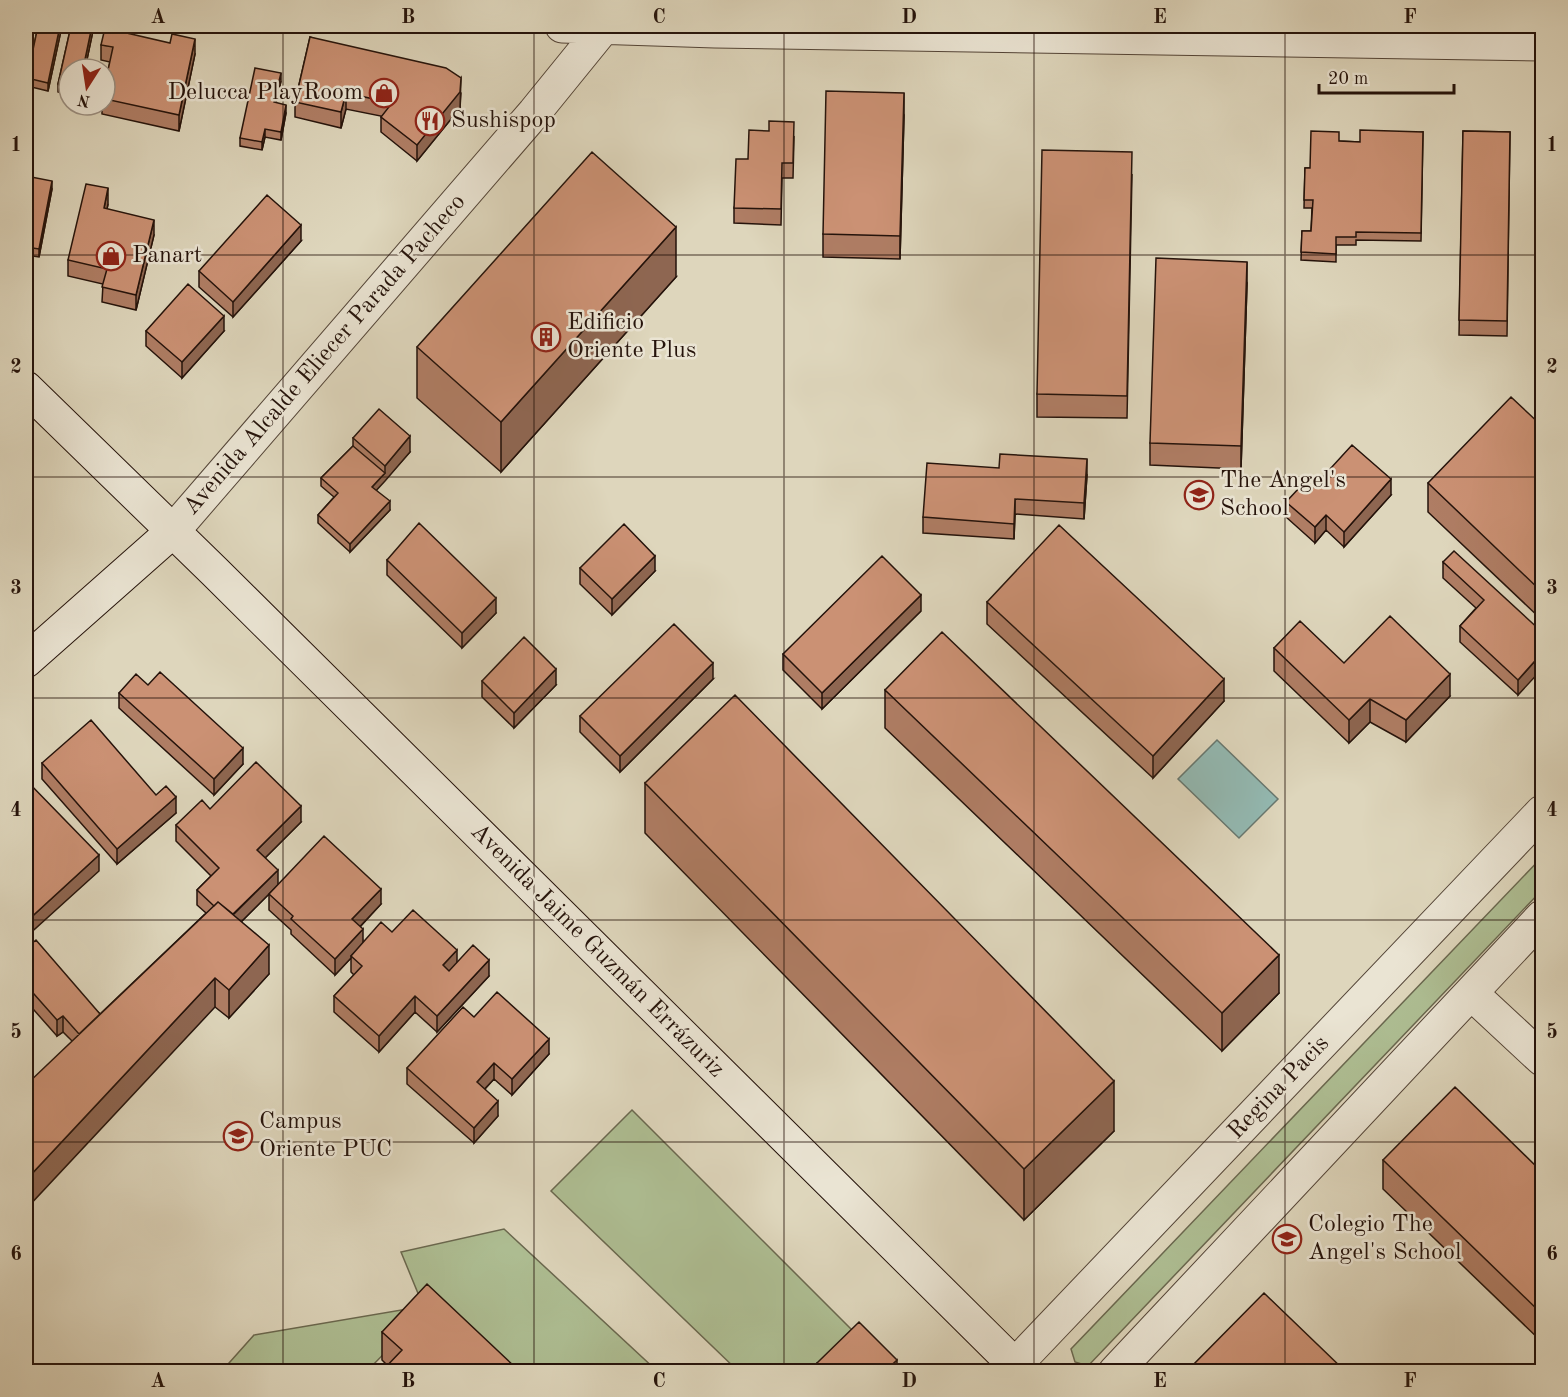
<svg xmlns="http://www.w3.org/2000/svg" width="1568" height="1397" font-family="'Old Standard TT',serif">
<rect width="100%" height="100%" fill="#ded6bc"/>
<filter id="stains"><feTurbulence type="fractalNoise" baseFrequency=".00333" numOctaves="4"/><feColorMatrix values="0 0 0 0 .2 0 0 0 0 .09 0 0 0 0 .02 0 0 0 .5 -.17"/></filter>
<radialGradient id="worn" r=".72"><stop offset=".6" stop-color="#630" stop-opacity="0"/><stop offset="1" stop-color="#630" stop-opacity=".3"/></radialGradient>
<path fill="#aebe93" stroke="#6a684f" stroke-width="1.5" d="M 1542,857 L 1542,890 L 1088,1366 L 1075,1362 L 1071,1349 Z
M 632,1110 L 859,1337 L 824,1371 L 738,1371 L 551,1191 Z
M 504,1229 L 657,1371 L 494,1371 L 422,1303 L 401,1252 Z
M 419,1307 L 424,1313 L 367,1371 L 221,1372 L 254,1335 Z"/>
<path fill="#93b9b2" stroke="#67776f" stroke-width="1.5" d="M 1217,740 L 1278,799 L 1239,838 L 1178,779 Z"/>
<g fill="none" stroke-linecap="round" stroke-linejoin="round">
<g stroke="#534437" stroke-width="35">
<path id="minor" d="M 1471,993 L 1542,1059
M 1015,1365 L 1542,812
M 1115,1372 L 1542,917"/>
</g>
<g stroke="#534437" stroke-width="35">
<path id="tertiary" d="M 562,26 L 715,31 L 1542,44
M 173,531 L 534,113 L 603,28"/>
</g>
<g stroke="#25130b" stroke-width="35">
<path id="secondary" d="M 26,388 L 215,572 L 1022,1372
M 26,661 L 173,531"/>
</g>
<use href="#minor" stroke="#eae4d3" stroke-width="33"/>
<use href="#tertiary" stroke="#eae4d3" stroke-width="33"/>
<use href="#secondary" stroke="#eae4d3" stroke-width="33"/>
</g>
<path fill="#af7d64" stroke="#25130b" stroke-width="1.5" d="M 38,26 L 62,26 L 48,91 L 27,86 L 27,78 Z
M 71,26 L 94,26 L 85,69 L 69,69 L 69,95 L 58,92 L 58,84 Z
M 310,37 L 461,93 L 460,108 L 417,161 L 381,132 L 381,116 L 346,109 L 341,128 L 295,117 L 295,102 Z
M 101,45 L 195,54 L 179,131 L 102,114 L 102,105 L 105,105 L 105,84 L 110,62 L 101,60 Z
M 281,81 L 276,103 L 286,113 L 281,140 L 265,137 L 262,150 L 240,146 L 240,138 Z
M 904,116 L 900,259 L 823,257 L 823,234 Z
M 1463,131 L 1510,132 L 1507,336 L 1459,335 Z
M 1423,132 L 1421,241 L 1356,240 L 1356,245 L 1336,245 L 1336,262 L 1301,260 L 1302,231 L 1311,231 L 1312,208 L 1304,208 L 1305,168 L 1310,168 L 1339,141 L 1360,142 Z
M 794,137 L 793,178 L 782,178 L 781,225 L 734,223 L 734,208 L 748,159 Z
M 1132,174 L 1127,418 L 1037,417 L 1037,394 Z
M 26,176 L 52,189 L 39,257 L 26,255 Z
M 108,204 L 107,209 L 154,235 L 136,310 L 102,302 L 103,284 L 68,276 L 68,260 Z
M 301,241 L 233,317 L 199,287 L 199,271 Z
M 676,277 L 501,472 L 417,398 L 417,347 Z
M 1247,284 L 1241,469 L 1150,465 L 1150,443 Z
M 146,331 L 224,331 L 182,378 L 146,346 Z
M 1542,426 L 1542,620 L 1428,512 L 1428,483 Z
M 353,438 L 410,452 L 376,490 L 390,510 L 350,552 L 318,523 L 318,515 L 334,497 L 321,486 L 321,478 L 353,446 Z
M 1087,475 L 1084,519 L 1015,514 L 1014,539 L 923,533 L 923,517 Z
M 1309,492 L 1391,495 L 1344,547 L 1326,530 L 1315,543 L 1286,517 L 1286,502 Z
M 387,560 L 496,613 L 462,648 L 387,575 Z
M 1443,562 L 1542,632 L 1518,695 L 1460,642 L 1460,626 L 1476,608 L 1443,578 Z
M 580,568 L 655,571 L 612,615 L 580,584 Z
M 987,602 L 1224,701 L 1153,778 L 987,624 Z
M 921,611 L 822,709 L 783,670 L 783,654 Z
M 1274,648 L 1344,663 L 1450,696 L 1406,742 L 1370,722 L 1349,743 L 1274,671 Z
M 713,679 L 620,772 L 580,732 L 580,716 Z
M 482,681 L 556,685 L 514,728 L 482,697 Z
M 148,685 L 243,764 L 214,795 L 119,708 L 119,693 Z
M 885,690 L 1279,993 L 1222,1051 L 885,728 Z
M 42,763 L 156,795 L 176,813 L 117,864 L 42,779 Z
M 645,783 L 1114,1131 L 1024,1220 L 645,833 Z
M 210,809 L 301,822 L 265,858 L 278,885 L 381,904 L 360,927 L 363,942 L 392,932 L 457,962 L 489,976 L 437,1032 L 415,1012 L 379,1052 L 334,1012 L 334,996 L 354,975 L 351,972 L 351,958 L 335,975 L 291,934 L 291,930 L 269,910 L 269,894 L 273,890 L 241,922 L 269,974 L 229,1018 L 215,1007 L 72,1041 L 63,1032 L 57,1036 L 26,1001 L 26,939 L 100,1014 L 206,913 L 197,905 L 197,890 L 211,876 L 176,841 L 176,825 Z
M 474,1017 L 549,1054 L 512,1095 L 494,1079 L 485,1089 L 498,1116 L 474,1143 L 407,1084 L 407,1068 Z
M 1383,1160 L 1542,1172 L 1542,1342 L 1383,1189 Z
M 382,1332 L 516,1371 L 387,1365 L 382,1360 Z
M 817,1363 L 897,1371 L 817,1371 Z"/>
<path fill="#8e6651" stroke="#25130b" stroke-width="1.5" d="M 27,26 L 31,26 L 26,49 L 26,33 Z
M 60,26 L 62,26 L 48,91 L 48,83 Z
M 92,26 L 94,26 L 85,69 L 83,69 Z
M 195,39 L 195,54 L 179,131 L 179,115 Z
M 281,73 L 281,81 L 274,110 L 274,102 Z
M 461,78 L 460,108 L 417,161 L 417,145 Z
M 346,93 L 346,109 L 341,128 L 341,112 Z
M 904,93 L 904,116 L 900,259 L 900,236 Z
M 286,105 L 286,113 L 281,140 L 281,132 Z
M 265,129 L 265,137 L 262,150 L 262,142 Z
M 52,181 L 52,189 L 39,257 L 39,249 Z
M 108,188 L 108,204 L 104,224 L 104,208 Z
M 154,220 L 154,235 L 136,310 L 136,295 Z
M 301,225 L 301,241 L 233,317 L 233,302 Z
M 676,227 L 676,277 L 501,472 L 501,422 Z
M 1247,262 L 1247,284 L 1241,469 L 1241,446 Z
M 224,316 L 224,331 L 182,378 L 182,362 Z
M 410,436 L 410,452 L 385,481 L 372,495 L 372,487 L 385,473 L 385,466 Z
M 1087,459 L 1087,475 L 1084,519 L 1084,503 Z
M 1391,479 L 1391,495 L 1344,547 L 1344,532 Z
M 1015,499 L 1015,514 L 1014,539 L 1014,524 Z
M 390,501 L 390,510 L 350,552 L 350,544 Z
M 1326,515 L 1326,530 L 1315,543 L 1315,527 Z
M 655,556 L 655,571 L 612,615 L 612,599 Z
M 921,595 L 921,611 L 822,709 L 822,693 Z
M 496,598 L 496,613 L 462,648 L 462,633 Z
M 1542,653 L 1542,669 L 1518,695 L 1518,680 Z
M 713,663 L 713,679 L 620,772 L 620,756 Z
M 556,669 L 556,685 L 514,728 L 514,713 Z
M 1450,674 L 1450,696 L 1406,742 L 1406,720 Z
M 1224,679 L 1224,701 L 1153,778 L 1153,756 Z
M 1370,699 L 1370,722 L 1349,743 L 1349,720 Z
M 243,748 L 243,764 L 214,795 L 214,779 Z
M 176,797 L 176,813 L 117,864 L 117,849 Z
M 301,806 L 301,822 L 257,866 L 257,850 Z
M 99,855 L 99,871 L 26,937 L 26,922 Z
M 278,870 L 278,885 L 228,935 L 228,920 Z
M 381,889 L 381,904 L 352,935 L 352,919 Z
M 363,929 L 363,945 L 351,956 L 351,958 L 335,975 L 335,959 Z
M 269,945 L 269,974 L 229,1018 L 229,990 Z
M 457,950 L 457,966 L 443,980 L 443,965 Z
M 1279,955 L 1279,993 L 1222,1051 L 1222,1013 Z
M 489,960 L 489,976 L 437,1032 L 437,1016 Z
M 215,978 L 215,1007 L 26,1209 L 26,1180 Z
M 415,996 L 415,1012 L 379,1052 L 379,1036 Z
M 63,1016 L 63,1032 L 57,1036 L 57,1020 Z
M 549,1039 L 549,1054 L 512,1095 L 512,1079 Z
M 494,1063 L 494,1079 L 477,1097 L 477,1082 Z
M 1114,1081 L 1114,1131 L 1024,1220 L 1024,1169 Z
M 498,1101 L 498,1116 L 474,1143 L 474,1128 Z
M 897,1360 L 897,1371 L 885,1371 Z"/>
<path fill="#cb9174" stroke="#25130b" stroke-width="1.5" d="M 38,26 L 60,26 L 48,83 L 27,78 Z
M 71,26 L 92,26 L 83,69 L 69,69 L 69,87 L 58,84 Z
M 105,28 L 170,43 L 172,34 L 195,39 L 179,115 L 105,99 L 105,84 L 113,47 L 101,45 Z
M 310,37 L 446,68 L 461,78 L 460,92 L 417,145 L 381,117 L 392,103 L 346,93 L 341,112 L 295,102 Z
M 255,68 L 281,73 L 274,102 L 286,105 L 281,132 L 265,129 L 262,142 L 240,138 Z
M 826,91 L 904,93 L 900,236 L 823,234 Z
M 769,121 L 794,122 L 793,163 L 782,163 L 781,209 L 734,208 L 736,159 L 748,159 L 749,130 L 769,131 Z
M 1360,130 L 1423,132 L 1421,233 L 1356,232 L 1356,237 L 1336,237 L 1336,254 L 1301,252 L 1302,231 L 1311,231 L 1313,200 L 1304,200 L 1305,168 L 1310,168 L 1311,131 L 1339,132 L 1339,141 L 1360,142 Z
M 1463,131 L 1510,132 L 1507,321 L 1459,320 Z
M 1042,150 L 1132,152 L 1127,396 L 1037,394 Z
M 592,152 L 676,227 L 501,422 L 417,347 Z
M 26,176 L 52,181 L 39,249 L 26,247 Z
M 86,184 L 108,188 L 104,208 L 154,220 L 136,295 L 102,287 L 107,269 L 68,260 Z
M 267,195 L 301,225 L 233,302 L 199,271 Z
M 1156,258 L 1247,262 L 1241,446 L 1150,443 Z
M 188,284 L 224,316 L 182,362 L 146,331 Z
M 1511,397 L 1542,426 L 1542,592 L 1428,483 Z
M 379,409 L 410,436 L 385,466 L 353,438 Z
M 1352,445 L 1391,479 L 1344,532 L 1326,515 L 1315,527 L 1286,502 L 1301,486 L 1309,492 Z
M 353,446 L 385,473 L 372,487 L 390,501 L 350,544 L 318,515 L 338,493 L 321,478 Z
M 1000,454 L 1087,459 L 1084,503 L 1015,499 L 1014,524 L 923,517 L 927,463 L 999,468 Z
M 419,523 L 496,598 L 462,633 L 387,560 Z
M 624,524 L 655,556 L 612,599 L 580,568 Z
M 1059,525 L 1224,679 L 1153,756 L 987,602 Z
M 1454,551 L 1542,632 L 1542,653 L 1518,680 L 1460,626 L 1484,600 L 1443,562 Z
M 882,556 L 921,595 L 822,693 L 783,654 Z
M 1390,616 L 1450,674 L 1406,720 L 1370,699 L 1349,720 L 1274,648 L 1300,621 L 1344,663 Z
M 674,624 L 713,663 L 620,756 L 580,716 Z
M 942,632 L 1279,955 L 1222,1013 L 885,690 Z
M 524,637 L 556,669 L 514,713 L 482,681 Z
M 160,672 L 243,748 L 214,779 L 119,693 L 136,674 L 148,685 Z
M 735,695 L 1114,1081 L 1024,1169 L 645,783 Z
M 91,720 L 156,795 L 166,786 L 176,797 L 117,849 L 42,763 Z
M 256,762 L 301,806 L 257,850 L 278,870 L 233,914 L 218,902 L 214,906 L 197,890 L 219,868 L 176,825 L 202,800 L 210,809 Z
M 26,780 L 99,855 L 26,922 Z
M 324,836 L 381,889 L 352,919 L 363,929 L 335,959 L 291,919 L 293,916 L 269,894 Z
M 218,902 L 269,945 L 229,990 L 215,978 L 26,1180 L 26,1085 Z
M 413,910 L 457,950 L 443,965 L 449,971 L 473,945 L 489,960 L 437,1016 L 415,996 L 379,1036 L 334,996 L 362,966 L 351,956 L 381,922 L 392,932 Z
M 26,939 L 30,945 L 36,940 L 100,1014 L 79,1034 L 63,1016 L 57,1020 L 26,985 Z
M 497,992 L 549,1039 L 512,1079 L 494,1063 L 477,1082 L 498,1101 L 474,1128 L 407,1068 L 463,1007 L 474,1017 Z
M 1455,1087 L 1542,1172 L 1542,1314 L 1383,1160 Z
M 427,1284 L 516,1368 L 512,1371 L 382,1371 L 402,1350 L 382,1332 Z
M 1264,1293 L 1345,1371 L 1196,1371 L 1191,1367 Z
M 859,1322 L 897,1360 L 885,1371 L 825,1371 L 817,1363 Z"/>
<path fill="none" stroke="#25130b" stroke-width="1.5" stroke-opacity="0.55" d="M 283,26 L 283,1372M 534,26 L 534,1372M 784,26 L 784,1372M 1034,26 L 1034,1372M 1285,26 L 1285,1372M 26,255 L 1542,255M 26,477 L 1542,477M 26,698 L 1542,698M 26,920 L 1542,920M 26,1142 L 1542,1142"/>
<defs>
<g id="shop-ring" transform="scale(1.5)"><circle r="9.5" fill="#eae4d3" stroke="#8f2418" stroke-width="1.5"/><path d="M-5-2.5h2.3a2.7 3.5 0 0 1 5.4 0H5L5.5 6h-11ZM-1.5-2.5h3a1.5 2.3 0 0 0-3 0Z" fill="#8f2418"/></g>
<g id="restaurant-ring" transform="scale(1.5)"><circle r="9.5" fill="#eae4d3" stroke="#8f2418" stroke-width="1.5"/><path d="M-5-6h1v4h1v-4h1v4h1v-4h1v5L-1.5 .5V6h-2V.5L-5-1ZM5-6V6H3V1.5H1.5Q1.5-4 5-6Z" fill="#8f2418"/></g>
<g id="building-ring" transform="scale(1.5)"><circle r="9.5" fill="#eae4d3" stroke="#8f2418" stroke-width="1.5"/><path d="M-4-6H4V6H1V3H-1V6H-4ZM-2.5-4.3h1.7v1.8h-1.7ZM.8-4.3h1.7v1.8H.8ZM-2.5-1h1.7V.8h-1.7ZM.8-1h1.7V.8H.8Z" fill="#8f2418"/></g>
<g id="school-ring" transform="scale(1.5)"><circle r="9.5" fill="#eae4d3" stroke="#8f2418" stroke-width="1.5"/><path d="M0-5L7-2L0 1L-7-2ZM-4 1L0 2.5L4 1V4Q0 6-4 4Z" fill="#8f2418"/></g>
<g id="university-ring" transform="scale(1.5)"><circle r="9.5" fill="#eae4d3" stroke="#8f2418" stroke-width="1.5"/><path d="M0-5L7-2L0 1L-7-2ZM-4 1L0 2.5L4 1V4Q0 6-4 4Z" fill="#8f2418"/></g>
</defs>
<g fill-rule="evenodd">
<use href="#shop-ring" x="384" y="93"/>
<use href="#restaurant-ring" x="430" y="121"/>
<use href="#shop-ring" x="111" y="256"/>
<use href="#building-ring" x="546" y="337"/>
<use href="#school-ring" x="1199" y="495"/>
<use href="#university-ring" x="238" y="1136"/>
<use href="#school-ring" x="1287" y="1239"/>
</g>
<g text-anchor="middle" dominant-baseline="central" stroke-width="5" stroke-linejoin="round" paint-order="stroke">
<g font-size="24" fill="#25130b" stroke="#eae4d3" text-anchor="start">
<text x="363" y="93" text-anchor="end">Delucca PlayRoom</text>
<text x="451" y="121">Sushispop</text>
<text x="132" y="256">Panart</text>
<text x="567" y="323">Edificio<tspan x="567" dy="28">Oriente Plus</tspan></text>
<text x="1220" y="481">The Angel's<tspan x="1220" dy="28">School</tspan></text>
<text x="259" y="1122">Campus<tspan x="259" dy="28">Oriente PUC</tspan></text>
<text x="1308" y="1225">Colegio The<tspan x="1308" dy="28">Angel's School</tspan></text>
</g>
<g font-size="24" fill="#25130b" stroke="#eae4d3">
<text transform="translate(325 355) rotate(-49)">Avenida Alcalde Eliecer Parada Pacheco</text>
<text transform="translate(597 951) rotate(45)">Avenida Jaime Guzmán Errázuriz</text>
<text transform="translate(1279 1088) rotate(-46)">Regina Pacis</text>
</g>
</g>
<rect width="1568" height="1397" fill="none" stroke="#ded6bc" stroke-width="66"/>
<g transform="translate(87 87) rotate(192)"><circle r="28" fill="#eae4d3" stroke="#9b9083" stroke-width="1.5"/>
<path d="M0-4.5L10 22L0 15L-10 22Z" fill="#8f2418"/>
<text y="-9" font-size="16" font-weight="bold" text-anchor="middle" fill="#25130b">N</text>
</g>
<path d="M1319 84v9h135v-9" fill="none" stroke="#25130b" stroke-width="3"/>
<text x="1328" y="84" font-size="18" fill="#25130b" stroke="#eae4d3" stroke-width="4.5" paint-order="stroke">20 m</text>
<rect x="33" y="33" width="1502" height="1331" fill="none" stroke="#25130b" stroke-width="2"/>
<g font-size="20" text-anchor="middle" font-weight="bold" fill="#25130b">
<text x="158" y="23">A</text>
<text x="408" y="23">B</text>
<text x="659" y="23">C</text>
<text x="909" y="23">D</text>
<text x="1160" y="23">E</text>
<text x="1410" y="23">F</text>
<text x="16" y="151">1</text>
<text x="1552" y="151">1</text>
<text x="16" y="373">2</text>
<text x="1552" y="373">2</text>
<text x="16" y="594">3</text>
<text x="1552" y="594">3</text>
<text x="16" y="816">4</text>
<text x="1552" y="816">4</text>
<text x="16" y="1038">5</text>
<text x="1552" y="1038">5</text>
<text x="16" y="1260">6</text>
<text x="1552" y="1260">6</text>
<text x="158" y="1387">A</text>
<text x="408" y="1387">B</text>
<text x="659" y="1387">C</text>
<text x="909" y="1387">D</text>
<text x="1160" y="1387">E</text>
<text x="1410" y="1387">F</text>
</g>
<rect width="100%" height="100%" filter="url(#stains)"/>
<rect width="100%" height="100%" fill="url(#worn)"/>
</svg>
